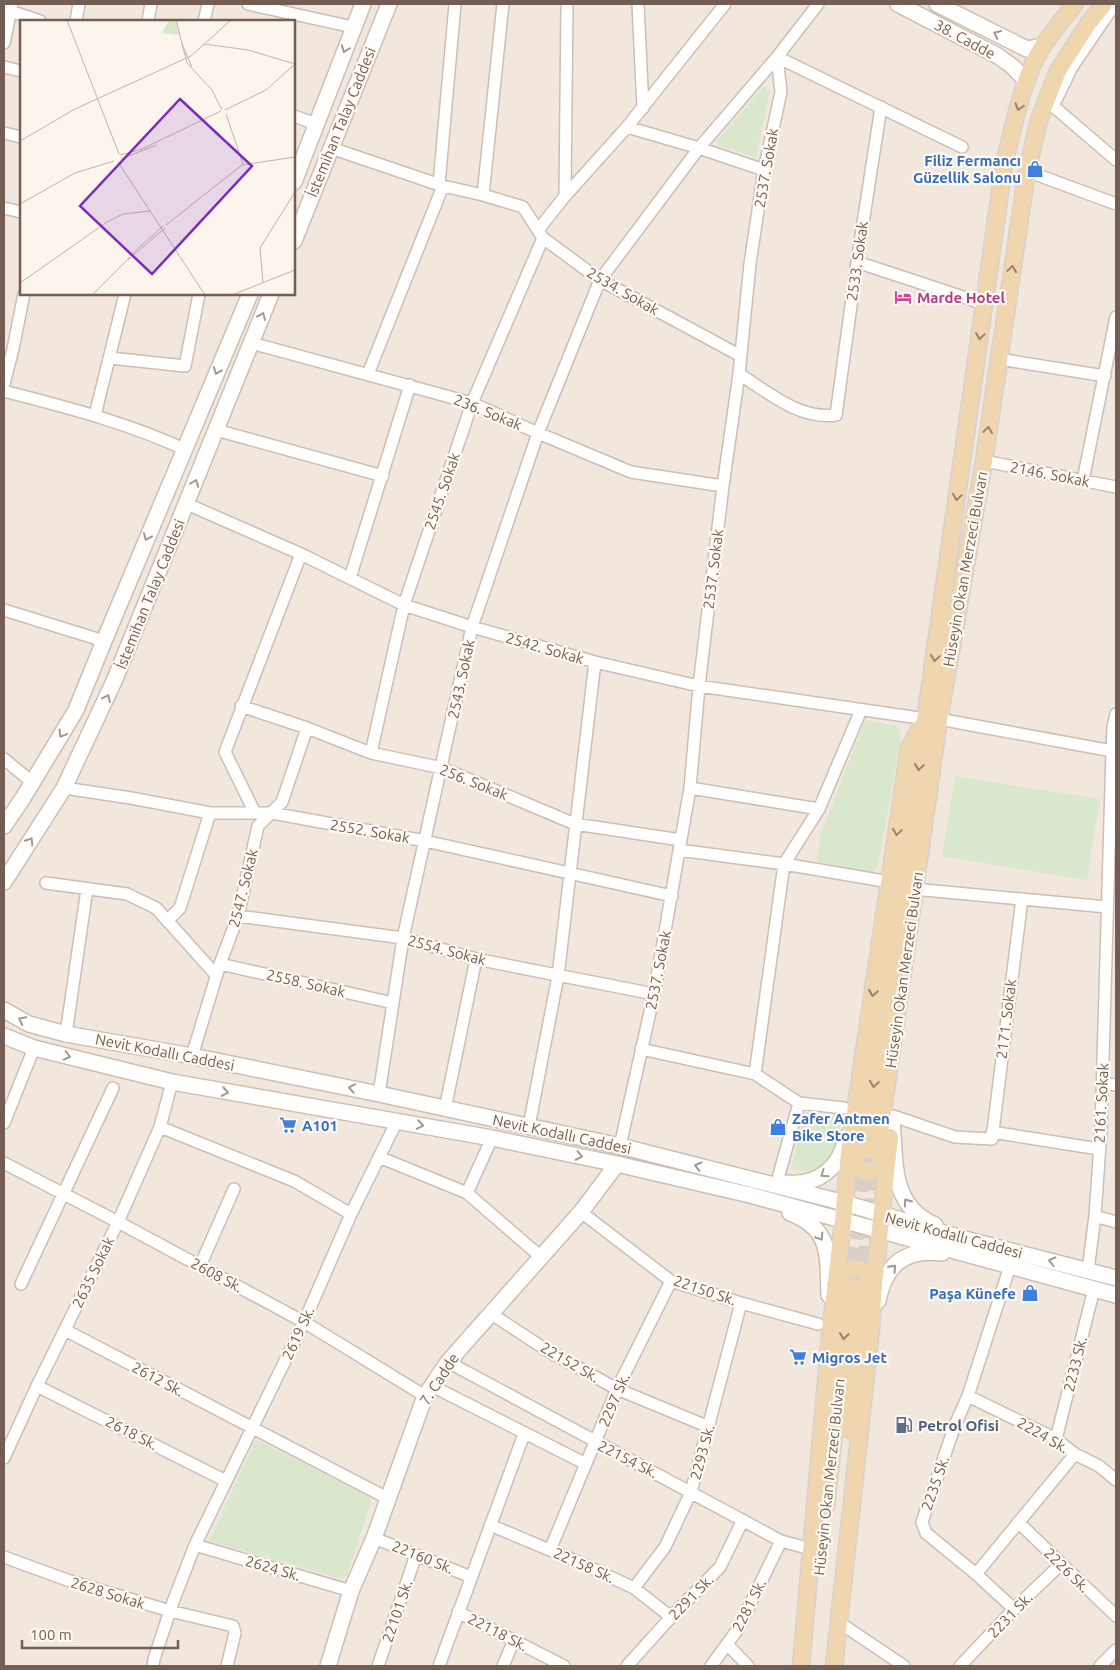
<svg xmlns="http://www.w3.org/2000/svg" width="1120" height="1670" font-family="Ubuntu,sans-serif">
<rect width="100%" height="100%" fill="#fbf5ee"/>
<path fill="#f2e7dd" fill-rule="evenodd" d="M 4,4 L 1116,4 L 1116,1666 L 4,1666 ZM 21,21 L 294,21 L 294,294 L 21,294 Z"/>
<path fill="#d9e8cd" d="M 763,87 L 770,91 L 756,158 L 718,145 L 717,141 Z
M 865,720 L 898,726 L 901,738 L 878,866 L 872,874 L 817,861 L 820,836 Z
M 955,776 L 1100,799 L 1087,880 L 942,856 Z
M 805,1111 L 842,1117 C 838,1137 834,1172 806,1171 C 801,1171 796,1170 791,1169 Z
M 256,1439 L 370,1497 L 371,1502 L 347,1575 L 342,1579 L 209,1541 Z"/>
<g fill="none" stroke-linecap="round" stroke-linejoin="round">
<path stroke="#d9cfc7" stroke-width="16" stroke-dasharray="16 8" stroke-linecap="butt" d="M 863,1286 L 877,1156
M 850,1287 L 864,1158"/>
<g stroke="#ccbeb4" stroke-width="14">
<path id="street" d="M 248,4 L 353,27
M 638,4 L 643,108
M 4,9 L 40,21
M 76,21 L 79,4
M 148,21 L 151,4
M 204,21 L 208,4
M 4,43 L 12,4
M 4,67 L 21,71
M 1045,105 L 1053,106 L 1116,160
M 1053,106 L 1072,67 L 1115,4
M 294,116 L 316,124
M 627,127 L 699,148 L 764,170
M 4,133 L 21,137
M 331,148 L 443,186 L 483,195 L 523,207 L 543,238 L 600,280 L 739,355
M 1027,171 L 1116,204
M 439,184 L 455,4
M 483,195 L 503,4
M 565,196 L 567,4
M 4,208 L 21,212
M 538,230 L 565,196 L 627,127 L 725,4
M 857,262 L 984,304
M 251,343 L 472,403 L 538,433 L 631,472 L 723,486
M 110,358 L 185,366 L 199,294
M 999,359 L 1105,376
M 368,374 L 443,186
M 739,374 C 768,392 799,420 836,415 L 857,262 L 881,107
M 4,384 L 13,349 L 24,294
M 4,391 C 65,407 126,422 184,449
M 95,415 L 125,294
M 216,430 L 383,476
M 984,461 L 1116,487
M 1083,480 L 1116,317
M 187,504 L 301,554 L 404,605 L 472,627 L 595,662 L 699,686 L 926,719
M 350,578 L 410,385
M 4,610 L 104,641
M 241,706 L 307,728 L 371,753 L 442,768 L 575,824 L 681,840
M 939,719 L 1112,751
M 371,753 L 404,605 L 472,403 L 543,238
M 4,759 L 33,783
M 64,788 L 131,798 L 210,813 L 272,813 L 425,841 L 672,896
M 690,788 L 819,809
M 255,813 L 225,752 L 301,554
M 679,850 L 784,864 L 890,882
M 46,883 L 127,894 L 156,908 L 216,975
M 924,890 L 1107,907
M 238,916 L 403,938 L 476,959 L 654,994
M 167,921 L 180,908 L 210,813
M 220,964 L 393,1003
M 66,1034 L 87,889
M 641,1049 L 755,1074 L 799,1103 L 844,1108
M 192,1056 L 220,964 L 238,916 L 258,826 L 282,802 L 307,728
M 755,1074 L 784,864 L 819,809 L 861,710
M 1102,1083 L 1116,1085
M 379,1094 L 403,938 L 472,627 L 538,433 L 600,280 L 699,148 L 777,57 L 962,147
M 445,1109 L 476,959
M 893,1116 L 955,1137 L 992,1139 L 1022,899
M 4,1123 L 34,1048
M 529,1126 L 558,976 L 595,662
M 160,1127 L 294,1181 L 351,1214
M 992,1132 L 1099,1149
M 620,1146 L 654,994 L 690,788 L 699,686 L 723,486 L 739,374 L 750,264 L 764,170 L 781,92 L 777,57 L 818,4
M 379,1157 L 467,1193 L 541,1257
M 4,1163 L 118,1222 L 304,1322 L 425,1396
M 777,1182 L 799,1103
M 467,1193 L 492,1138
M 581,1212 L 671,1281 L 741,1303 L 818,1324
M 1095,1216 L 1116,1222
M 200,1266 L 234,1189
M 1010,1266 L 968,1396 L 955,1425 L 922,1522 L 926,1533 L 976,1574 L 1014,1609
M 1088,1270 L 1095,1216 L 1101,1129 L 1112,751 L 1113,727 L 1116,714
M 21,1284 L 113,1088
M 490,1313 L 548,1351 L 617,1389 L 709,1427
M 65,1330 L 387,1498
M 448,1362 L 781,1541 L 811,1549
M 37,1386 L 226,1481
M 432,1386 L 586,1464
M 968,1396 L 1056,1439 L 1075,1454 L 1099,1466 L 1116,1480
M 1056,1439 L 1094,1289
M 4,1458 L 37,1386 L 118,1222 L 160,1127 L 172,1082
M 1018,1522 L 1116,1616
M 490,1525 L 576,1561 L 634,1588 L 671,1617
M 374,1538 L 471,1577
M 195,1545 L 351,1591
M 550,1550 L 617,1389 L 671,1281
M 4,1557 L 70,1581 L 170,1611 L 233,1626 L 235,1633 L 227,1666
M 976,1574 L 1075,1454
M 634,1588 L 665,1547 L 691,1492 L 741,1303
M 458,1612 L 564,1666
M 840,1623 L 904,1666
M 727,1644 L 748,1666
M 153,1666 L 154,1659 L 173,1602 L 195,1545 L 304,1322 L 351,1214 L 397,1121
M 378,1666 L 416,1555
M 439,1666 L 524,1434
M 503,1666 L 514,1640
M 627,1666 L 671,1617 L 720,1567 L 743,1520
M 711,1666 L 738,1629 L 781,1541
M 960,1666 L 1014,1609 L 1061,1564
M 1100,1666 L 1116,1650"/>
</g>
<g stroke="#cebeb2" stroke-width="18">
<path id="secondary" d="M 898,4 L 998,56 L 1012,66 L 1027,82
M 937,4 L 1027,49 L 1042,46
M 294,182 L 363,4
M 294,241 L 389,4
M 4,826 L 23,798 L 76,710 L 104,641 L 250,294
M 4,882 L 64,788 L 115,679 L 271,294
M 4,1010 L 29,1024 L 66,1034 L 192,1056 L 379,1094 L 620,1146 L 845,1203 L 961,1238 L 1116,1278
M 4,1036 L 34,1048 L 172,1082 L 492,1138 L 617,1164 L 750,1195 L 1116,1295
M 892,1122 C 896,1162 890,1206 935,1225
M 787,1183 C 818,1186 841,1167 846,1137
M 790,1213 C 833,1229 827,1257 829,1295
M 878,1301 C 885,1265 905,1248 942,1253
M 328,1666 L 351,1591 L 374,1538 L 425,1396 L 448,1362 L 581,1212 L 617,1164"/>
</g>
<g stroke="#d8d2cf" stroke-width="19">
<path id="primary" d="M 864,1151 L 1004,164 C 1013,129 1023,76 1042,47 C 1052,32 1064,18 1075,4
M 849,1153 L 854,1164 L 866,1172 L 879,1169 L 887,1159
M 877,1153 L 939,719 L 984,461 L 1027,171 L 1039,120 L 1058,71 L 1088,24 L 1104,4
M 835,1285 C 840,1263 868,1264 874,1284
M 849,1430 L 863,1288
M 826,1506 L 850,1287
M 801,1666 L 831,1325 L 843,1221 L 849,1153 L 909,748 L 921,727
M 834,1666 L 871,1329 L 874,1284 L 890,1137"/>
</g>
<use href="#street" stroke="#fff" stroke-width="11"/>
<use href="#secondary" stroke="#fff" stroke-width="15"/>
<use href="#primary" stroke="#f0d6af" stroke-width="16"/>
</g>
<defs><path id="oneway-chevron" d="M-2-3.5L2.5 0L-2 3.5" fill="none" stroke-width="1.6" stroke-linecap="round" stroke-linejoin="round" transform="scale(1.25)"/></defs>
<g stroke="#a5968f">
<use href="#oneway-chevron" transform="translate(997 34) rotate(-155)"/>
<use href="#oneway-chevron" transform="translate(345 49) rotate(111)"/>
<use href="#oneway-chevron" transform="translate(262 316) rotate(-67)"/>
<use href="#oneway-chevron" transform="translate(217 371) rotate(113)"/>
<use href="#oneway-chevron" transform="translate(195 483) rotate(-69)"/>
<use href="#oneway-chevron" transform="translate(147 537) rotate(113)"/>
<use href="#oneway-chevron" transform="translate(107 698) rotate(-65)"/>
<use href="#oneway-chevron" transform="translate(62 734) rotate(121)"/>
<use href="#oneway-chevron" transform="translate(30 841) rotate(-57)"/>
<use href="#oneway-chevron" transform="translate(22 1020) rotate(-153)"/>
<use href="#oneway-chevron" transform="translate(67 1056) rotate(14)"/>
<use href="#oneway-chevron" transform="translate(352 1088) rotate(-169)"/>
<use href="#oneway-chevron" transform="translate(225 1092) rotate(10)"/>
<use href="#oneway-chevron" transform="translate(420 1125) rotate(10)"/>
<use href="#oneway-chevron" transform="translate(579 1156) rotate(12)"/>
<use href="#oneway-chevron" transform="translate(698 1166) rotate(-166)"/>
<use href="#oneway-chevron" transform="translate(824 1174) rotate(145)"/>
<use href="#oneway-chevron" transform="translate(907 1202) rotate(-125)"/>
<use href="#oneway-chevron" transform="translate(820 1237) rotate(58)"/>
<use href="#oneway-chevron" transform="translate(1052 1261) rotate(-166)"/>
<use href="#oneway-chevron" transform="translate(893 1268) rotate(-47)"/>
</g>
<g stroke="#99816e">
<use href="#oneway-chevron" transform="translate(1019 107) rotate(106)"/>
<use href="#oneway-chevron" transform="translate(1012 269) rotate(-82)"/>
<use href="#oneway-chevron" transform="translate(980 336) rotate(98)"/>
<use href="#oneway-chevron" transform="translate(988 430) rotate(-82)"/>
<use href="#oneway-chevron" transform="translate(957 497) rotate(98)"/>
<use href="#oneway-chevron" transform="translate(935 658) rotate(98)"/>
<use href="#oneway-chevron" transform="translate(919 767) rotate(98)"/>
<use href="#oneway-chevron" transform="translate(897 832) rotate(98)"/>
<use href="#oneway-chevron" transform="translate(873 993) rotate(99)"/>
<use href="#oneway-chevron" transform="translate(874 1084) rotate(98)"/>
<use href="#oneway-chevron" transform="translate(844 1336) rotate(96)"/>
</g>
<defs>
<g id="shop-bare" transform="scale(1.35)"><path d="M-5-2.5h2.3a2.7 3.5 0 0 1 5.4 0H5L5.5 6h-11ZM-1.5-2.5h3a1.5 2.3 0 0 0-3 0Z" fill="#3f7fe0" stroke="#fdfaf4" stroke-width="2.5" paint-order="stroke"/></g>
<g id="hotel-bare" transform="scale(1.35)"><path d="M-6-4.5h1.5V1H6V5H4.5V3h-9V5H-6ZM-4 0a1.8 1.8 0 1 1 3.6 0ZM.5 0V-2.5h3Q6-2.5 6 0Z" fill="#d1479c" stroke="#fdfaf4" stroke-width="2.5" paint-order="stroke"/></g>
<g id="supermarket-bare" transform="scale(1.35)"><path d="M-6-5.5h2.5l.6 2H6L4.5 2H-2.5L-4.4-4H-6ZM-1.5 3.2a1.3 1.3 0 1 0 .1 0ZM3 3.2a1.3 1.3 0 1 0 .1 0Z" fill="#3f7fe0" stroke="#fdfaf4" stroke-width="2.5" paint-order="stroke"/></g>
<g id="fuel-bare" transform="scale(1.35)"><path d="M-5.5-6h7V0h2V4h1.3V-2.5L3-4.5l.8-.8L6-3V5H2.5V1h-1V6h-7ZM-4.2-4.7v3.2H.2V-4.7Z" fill="#5c6f8a" stroke="#fdfaf4" stroke-width="2.5" paint-order="stroke"/></g>
</defs>
<g fill-rule="evenodd">
<use href="#shop-bare" x="1035" y="169"/>
<use href="#hotel-bare" x="903" y="297"/>
<use href="#supermarket-bare" x="288" y="1125"/>
<use href="#shop-bare" x="778" y="1127"/>
<use href="#shop-bare" x="1030" y="1293"/>
<use href="#supermarket-bare" x="798" y="1357"/>
<use href="#fuel-bare" x="904" y="1425"/>
</g>
<g text-anchor="middle" dominant-baseline="central" stroke-width="4.5" stroke-linejoin="round" paint-order="stroke">
<g font-size="15" fill="#745d52" stroke="#fdfaf4">
<text transform="translate(965 39) rotate(28)">38. Cadde</text>
<text transform="translate(341 122) rotate(-68)">İstemihan Talay Caddesi</text>
<text transform="translate(766 168) rotate(-80)">2537. Sokak</text>
<text transform="translate(857 261) rotate(-82)">2533. Sokak</text>
<text transform="translate(623 291) rotate(30)">2534. Sokak</text>
<text transform="translate(488 412) rotate(22)">236. Sokak</text>
<text transform="translate(1050 474) rotate(11)">2146. Sokak</text>
<text transform="translate(442 491) rotate(-71)">2545. Sokak</text>
<text transform="translate(713 569) rotate(-83)">2537. Sokak</text>
<text transform="translate(965 569) rotate(-80)">Hüseyin Okan Merzeci Bulvarı</text>
<text transform="translate(150 594) rotate(-68)">İstemihan Talay Caddesi</text>
<text transform="translate(545 648) rotate(16)">2542. Sokak</text>
<text transform="translate(461 679) rotate(-78)">2543. Sokak</text>
<text transform="translate(474 782) rotate(22)">256. Sokak</text>
<text transform="translate(370 831) rotate(10)">2552. Sokak</text>
<text transform="translate(243 888) rotate(-76)">2547. Sokak</text>
<text transform="translate(447 950) rotate(15)">2554. Sokak</text>
<text transform="translate(658 970) rotate(-79)">2537. Sokak</text>
<text transform="translate(904 970) rotate(-82)">Hüseyin Okan Merzeci Bulvarı</text>
<text transform="translate(306 983) rotate(13)">2558. Sokak</text>
<text transform="translate(1006 1019) rotate(-83)">2171. Sokak</text>
<text transform="translate(165 1052) rotate(11)">Nevit Kodallı Caddesi</text>
<text transform="translate(1101 1103) rotate(-87)">2161. Sokak</text>
<text transform="translate(562 1134) rotate(12)">Nevit Kodallı Caddesi</text>
<text transform="translate(954 1235) rotate(15)">Nevit Kodallı Caddesi</text>
<text transform="translate(93 1272) rotate(-64)">2635 Sokak</text>
<text transform="translate(217 1275) rotate(28)">2608 Sk.</text>
<text transform="translate(705 1290) rotate(19)">22150 Sk.</text>
<text transform="translate(298 1333) rotate(-65)">2619 Sk.</text>
<text transform="translate(570 1362) rotate(30)">22152 Sk.</text>
<text transform="translate(1075 1364) rotate(-76)">2233 Sk.</text>
<text transform="translate(158 1379) rotate(28)">2612 Sk.</text>
<text transform="translate(439 1379) rotate(-57)">7. Cadde</text>
<text transform="translate(614 1400) rotate(-67)">2297 Sk.</text>
<text transform="translate(132 1433) rotate(27)">2618 Sk.</text>
<text transform="translate(1043 1435) rotate(30)">2224 Sk.</text>
<text transform="translate(702 1452) rotate(-75)">2293 Sk.</text>
<text transform="translate(628 1459) rotate(27)">22154 Sk.</text>
<text transform="translate(829 1477) rotate(-84)">Hüseyin Okan Merzeci Bulvarı</text>
<text transform="translate(935 1483) rotate(-71)">2235 Sk.</text>
<text transform="translate(423 1557) rotate(22)">22160 Sk.</text>
<text transform="translate(584 1565) rotate(24)">22158 Sk.</text>
<text transform="translate(273 1568) rotate(16)">2624 Sk.</text>
<text transform="translate(1067 1570) rotate(44)">2226 Sk.</text>
<text transform="translate(108 1593) rotate(17)">2628 Sokak</text>
<text transform="translate(691 1597) rotate(-46)">2291 Sk.</text>
<text transform="translate(749 1605) rotate(-63)">2281 Sk.</text>
<text transform="translate(397 1611) rotate(-71)">22101 Sk.</text>
<text transform="translate(1010 1615) rotate(-46)">2231 Sk.</text>
<text transform="translate(498 1632) rotate(27)">22118 Sk.</text>
</g>
<g font-size="15" font-weight="bold" fill="#366cbe" stroke="#fdfaf4" text-anchor="start">
<text x="1021" y="160" text-anchor="end">Filiz Fermancı<tspan x="1021" dy="17">Güzellik Salonu</tspan></text>
<text x="792" y="1118">Zafer Antmen<tspan x="792" dy="17">Bike Store</tspan></text>
<text x="302" y="1125">A101</text>
<text x="1016" y="1293" text-anchor="end">Paşa Künefe</text>
<text x="812" y="1357">Migros Jet</text>
</g>
<g font-size="15" font-weight="bold" fill="#b23c85" stroke="#fdfaf4" text-anchor="start">
<text x="917" y="297">Marde Hotel</text>
</g>
<g font-size="15" font-weight="bold" fill="#4e5e75" stroke="#fdfaf4" text-anchor="start">
<text x="918" y="1425">Petrol Ofisi</text>
</g>
</g>
<g transform="translate(20 20)">
<rect width="275" height="275" fill="#fbf5ee"/>
<path d="M 149,0 L 155,0 L 159,15 L 142,13 Z" fill="#d9e8cd"/>
<path fill="none" stroke="#c1b3ab" stroke-width="1" d="M 47,0 L 99,134M 156,0 L 167,43 L 192,70 L 202,90M 162,24 L 172,47M 184,24 L 228,30 L 275,44M 205,90 L 246,70 L 275,44M 206,94 L 223,144M 0,121 L 55,89 L 171,36 L 211,0M 100,135 L 122,129 L 201,91M 101,139 L 137,125M 98,142 L 185,275M 0,184 L 55,153 L 94,141M 146,205 L 222,145 L 275,137M 110,236 L 143,206M 108,240 L 145,208M 243,262 L 240,228 L 275,172M 0,263 L 87,202 L 103,194 L 130,191M 72,275 L 110,237M 212,275 L 275,250"/>
<path fill="#7b2cbf" fill-opacity="0.15" stroke="#7b2cbf" stroke-width="2.5" d="M 160,79 L 232,146 L 132,254 L 60,186 Z"/>
<rect width="275" height="275" fill="none" stroke="#745d52" stroke-width="2.5"/>
</g>
<rect width="1120" height="1670" fill="none" stroke="#745d52" stroke-width="10"/>
<path d="M22 1640v8h156v-8" fill="none" stroke="#745d52" stroke-width="2.5"/>
<text x="30" y="1640" font-size="15" fill="#745d52" stroke="#fdfaf4" stroke-width="4" paint-order="stroke">100 m</text>
</svg>
